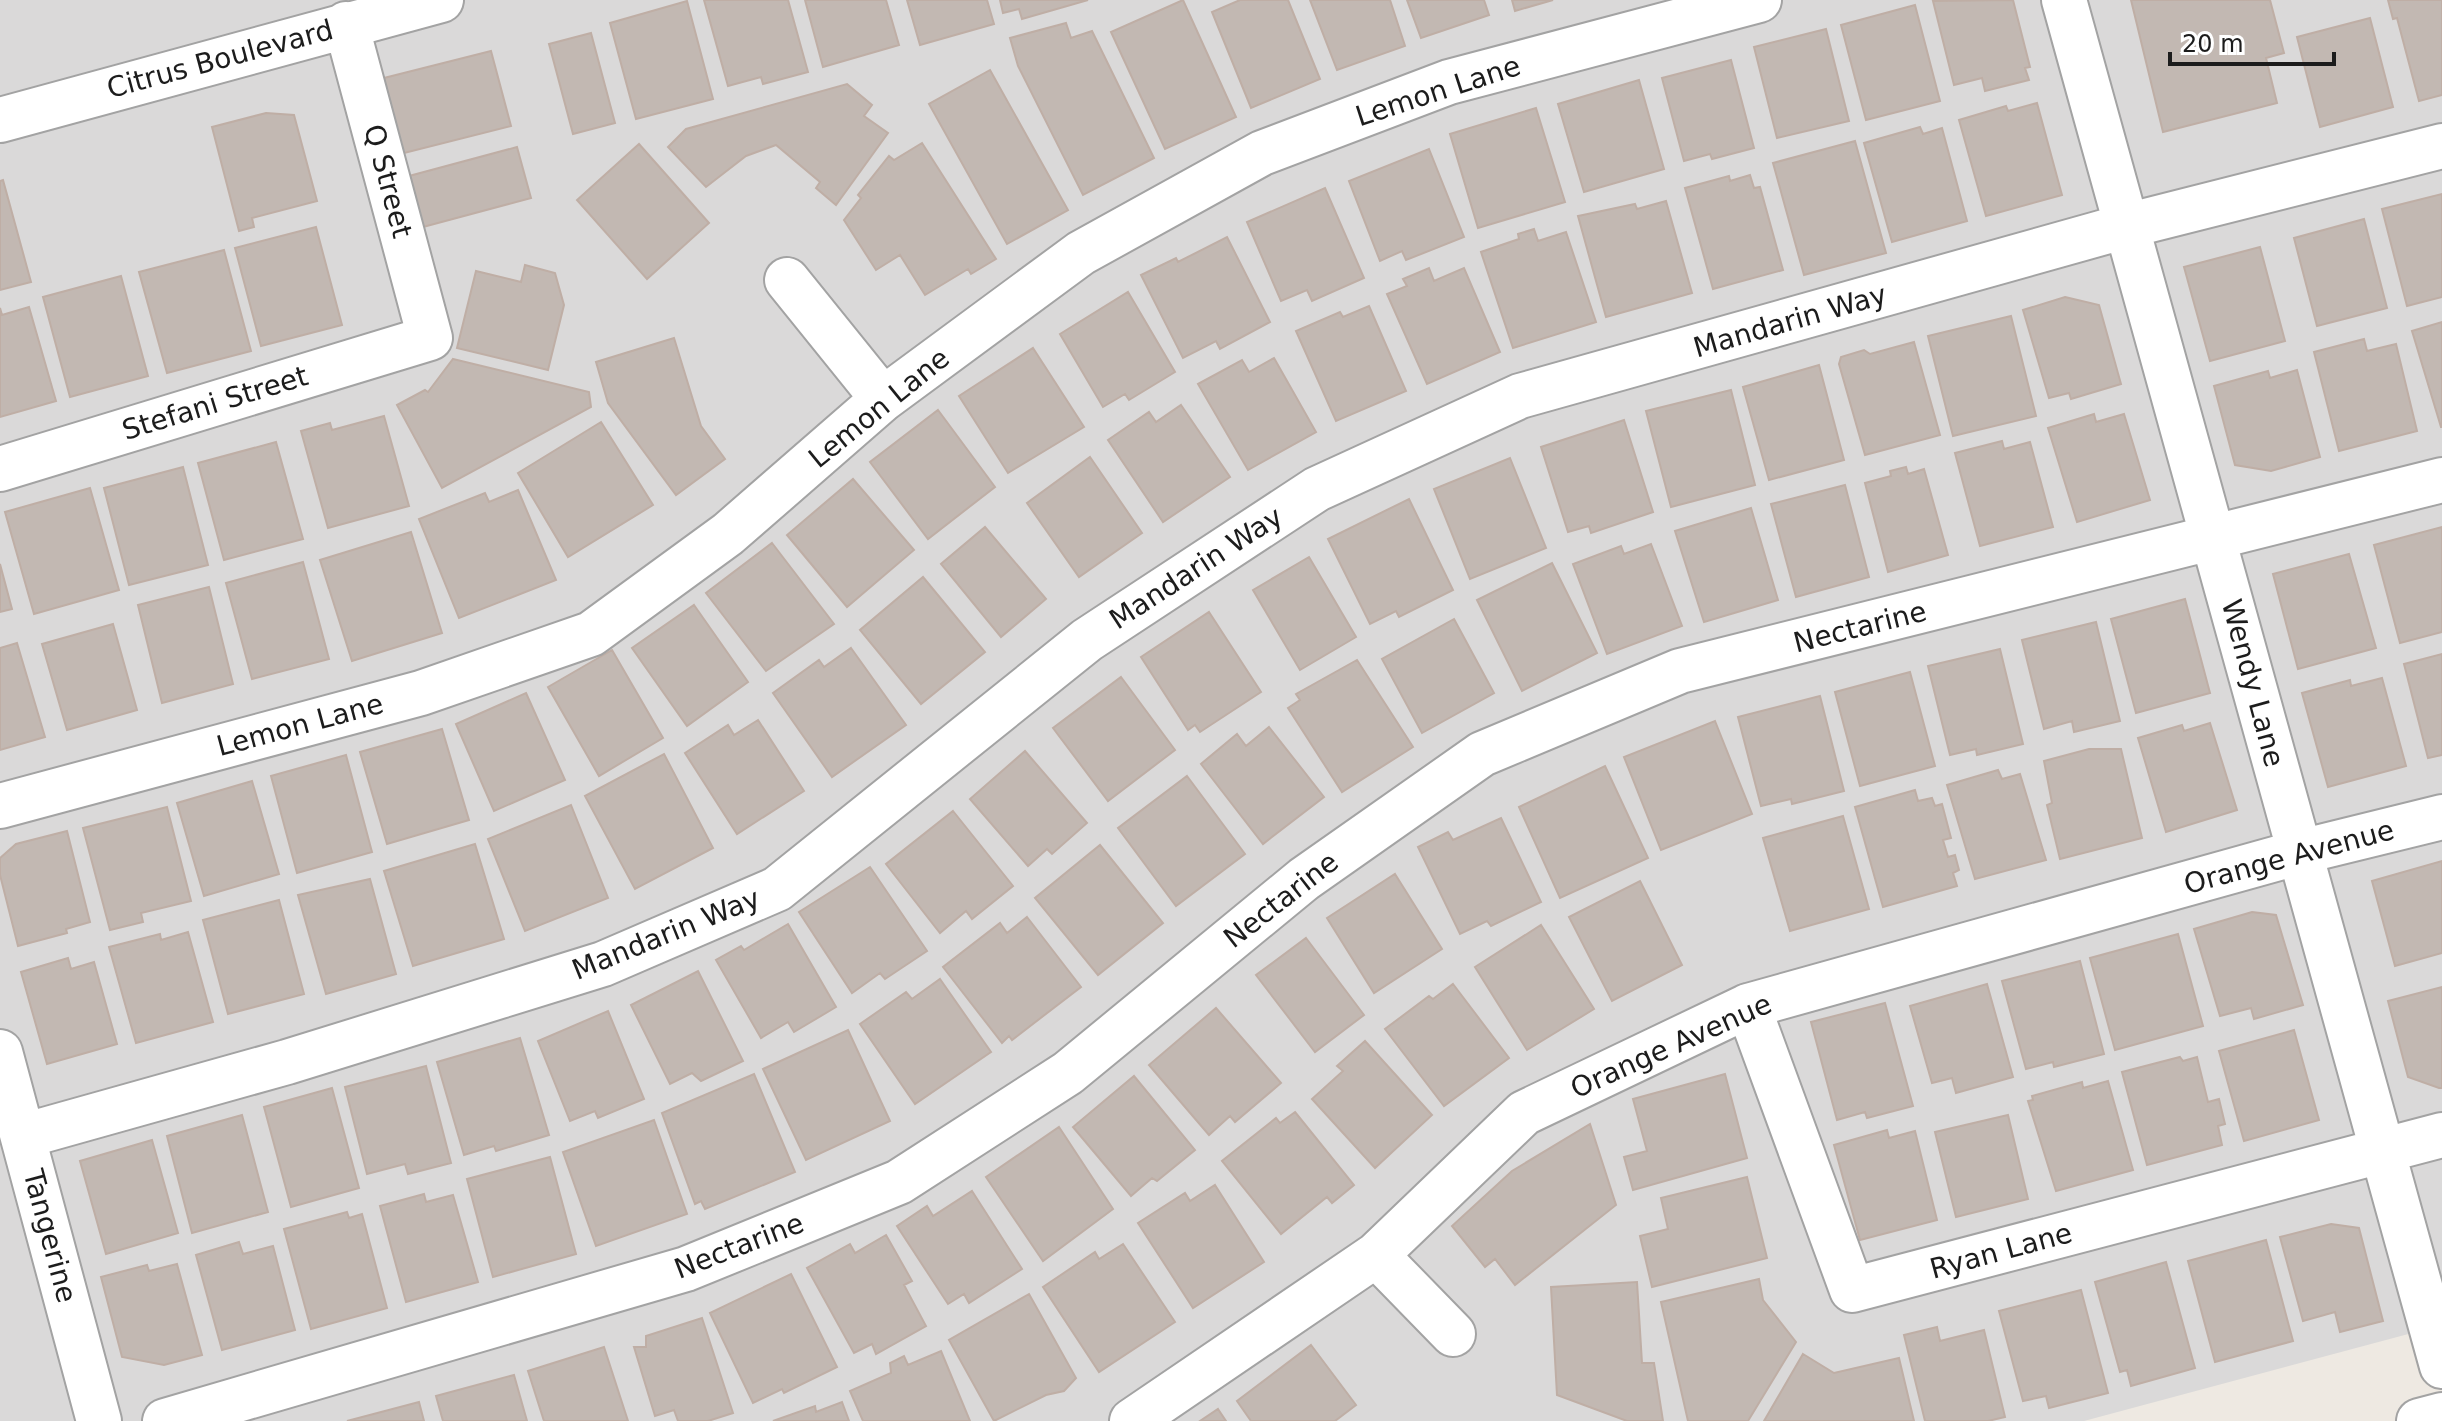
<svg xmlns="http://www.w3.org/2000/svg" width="2442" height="1421" font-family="'DejaVu Sans',sans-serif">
<rect width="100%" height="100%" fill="#eee9e2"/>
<path fill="#dad9d9" d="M 0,0 L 2442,0 L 2442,1325 L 2084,1421 L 0,1421 Z"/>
<path fill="#c2b8b2" stroke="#bfaea5" stroke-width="2" d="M 704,0 L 788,0 L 808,72 L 763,84 L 761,77 L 728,86 Z
M 805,0 L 886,0 L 899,45 L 823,67 Z
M 907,0 L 987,0 L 994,24 L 920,45 Z
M 1000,0 L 1088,0 L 1022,19 L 1019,9 L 1003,13 Z
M 1183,0 L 1236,117 L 1165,149 L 1111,32 Z
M 1240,0 L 1288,0 L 1320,79 L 1251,108 L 1212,12 Z
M 1310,0 L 1390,0 L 1405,46 L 1337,70 Z
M 1407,0 L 1484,0 L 1489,15 L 1421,38 Z
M 1512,0 L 1553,0 L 1515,11 Z
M 2013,0 L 2030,67 L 2025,68 L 2029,80 L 1985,91 L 1982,78 L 1954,85 L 1933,1 Z
M 2131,0 L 2270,0 L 2284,53 L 2266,58 L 2277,103 L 2163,132 Z
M 2388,0 L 2442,0 L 2442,95 L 2419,101 L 2397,18 L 2393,19 Z
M 687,1 L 713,99 L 636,119 L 610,23 Z
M 1915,5 L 1940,101 L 1866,120 L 1841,25 Z
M 2370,18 L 2393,107 L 2320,127 L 2297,37 Z
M 1066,23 L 1071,38 L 1092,31 L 1154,158 L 1083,195 L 1018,66 L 1010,38 Z
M 1826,29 L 1849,121 L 1777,138 L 1754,47 Z
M 591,33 L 615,123 L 573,134 L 549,44 Z
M 491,51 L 511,126 L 396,155 L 376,80 Z
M 1731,60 L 1754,148 L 1712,159 L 1710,154 L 1684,161 L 1662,78 Z
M 990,70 L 1068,210 L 1007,244 L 929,104 Z
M 1639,80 L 1664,169 L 1584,192 L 1558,104 Z
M 847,84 L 872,105 L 864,116 L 888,133 L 836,205 L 816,188 L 820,182 L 776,145 L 746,156 L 706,187 L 668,147 L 686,129 Z
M 2037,103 L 2062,195 L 1986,216 L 1959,120 L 2006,106 L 2008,111 Z
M 1536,108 L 1565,202 L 1478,228 L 1450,134 Z
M 266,113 L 294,115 L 317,201 L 252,218 L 254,227 L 239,231 L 212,127 Z
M 1920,127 L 1923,134 L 1942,128 L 1967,221 L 1892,242 L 1864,143 Z
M 1855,141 L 1886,253 L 1804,275 L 1773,163 Z
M 922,143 L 996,259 L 971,274 L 968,269 L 925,295 L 900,255 L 876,270 L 844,220 L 861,198 L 858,195 L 889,156 L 894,160 Z
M 639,144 L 709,223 L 647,279 L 577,200 Z
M 517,147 L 531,198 L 423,227 L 409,176 Z
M 1429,149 L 1464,237 L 1406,260 L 1402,251 L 1380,261 L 1349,181 Z
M 1750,175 L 1754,188 L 1760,187 L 1783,270 L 1713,289 L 1685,188 L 1729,176 L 1730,181 Z
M 3,180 L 31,282 L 0,290 L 0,181 Z
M 1325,188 L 1364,278 L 1312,301 L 1307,290 L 1281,301 L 1247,222 Z
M 2442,194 L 2442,297 L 2407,306 L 2382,209 Z
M 1666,201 L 1692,293 L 1606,317 L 1578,216 L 1635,204 L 1637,209 Z
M 2364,219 L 2387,308 L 2317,326 L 2294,238 Z
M 316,227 L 342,325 L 261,346 L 235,248 Z
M 1534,229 L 1538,241 L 1566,232 L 1596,322 L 1513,348 L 1481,252 L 1519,239 L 1518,234 Z
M 1227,237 L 1270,322 L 1220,349 L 1216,341 L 1183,358 L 1141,275 L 1176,258 L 1178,262 Z
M 2260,247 L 2285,341 L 2210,361 L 2184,267 Z
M 224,250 L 251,351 L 167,373 L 139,272 Z
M 525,265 L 555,273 L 564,305 L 548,370 L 457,348 L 476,271 L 521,282 Z
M 1429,268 L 1434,281 L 1464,268 L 1500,352 L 1427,384 L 1387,294 L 1407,286 L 1403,279 Z
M 121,276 L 148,376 L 70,397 L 43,297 Z
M 1128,292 L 1175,372 L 1129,400 L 1125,394 L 1103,407 L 1060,334 Z
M 2065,297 L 2099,305 L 2121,384 L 2071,399 L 2069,393 L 2049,398 L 2023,310 Z
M 1369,306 L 1406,391 L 1336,421 L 1296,331 L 1340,312 L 1343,317 Z
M 29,307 L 56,401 L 0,417 L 0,308 L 2,315 Z
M 2011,316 L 2036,416 L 1953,436 L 1928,336 Z
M 2442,322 L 2442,427 L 2441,427 L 2412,331 Z
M 674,338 L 701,426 L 725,459 L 676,495 L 608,403 L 596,362 Z
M 2364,339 L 2367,351 L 2396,344 L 2417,431 L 2339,451 L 2314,352 Z
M 1914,342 L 1940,435 L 1865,455 L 1839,364 L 1841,357 L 1864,350 L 1870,354 Z
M 1033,348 L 1084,427 L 1008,473 L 959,396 Z
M 1274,358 L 1316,432 L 1248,470 L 1198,384 L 1242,360 L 1249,372 Z
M 453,359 L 589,392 L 591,407 L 442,488 L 397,405 L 425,390 L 428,392 Z
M 1819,365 L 1844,460 L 1769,480 L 1743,387 Z
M 2297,370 L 2320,457 L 2271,471 L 2235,465 L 2214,386 L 2268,371 L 2270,378 Z
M 1731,390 L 1755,485 L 1671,507 L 1646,411 Z
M 1181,405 L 1230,477 L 1163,522 L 1108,440 L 1149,412 L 1156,422 Z
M 938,410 L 995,487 L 928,539 L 870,462 Z
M 2094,414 L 2096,422 L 2124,414 L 2150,500 L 2077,522 L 2048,428 Z
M 384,416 L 409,506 L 328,528 L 301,431 L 330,423 L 332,430 Z
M 1624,420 L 1653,512 L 1591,533 L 1589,526 L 1568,532 L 1541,447 Z
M 601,422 L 653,505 L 568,557 L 518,473 Z
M 2002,441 L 2004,449 L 2030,442 L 2053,527 L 1980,546 L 1955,453 Z
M 276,442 L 303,539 L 224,560 L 198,463 Z
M 1090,457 L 1142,533 L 1079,577 L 1027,503 Z
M 1510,458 L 1546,548 L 1470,579 L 1434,489 Z
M 183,467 L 208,565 L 129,585 L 104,488 Z
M 1906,467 L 1908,474 L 1924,469 L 1948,555 L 1888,572 L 1865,483 L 1891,476 L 1890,471 Z
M 853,479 L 914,550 L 847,607 L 787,535 Z
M 1845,485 L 1869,577 L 1796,597 L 1771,504 Z
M 90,488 L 119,590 L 34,614 L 5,512 Z
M 518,490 L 556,580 L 459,618 L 419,519 L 485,493 L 489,502 Z
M 1409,499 L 1453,590 L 1399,617 L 1396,611 L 1370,624 L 1328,539 Z
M 1751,508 L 1778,600 L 1704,622 L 1675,531 Z
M 985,527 L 1046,599 L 1001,637 L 941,564 Z
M 2442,527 L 2442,632 L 2400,643 L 2374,545 Z
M 411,532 L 442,633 L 352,661 L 320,560 Z
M 772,543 L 834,624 L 766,671 L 706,593 Z
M 1651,544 L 1682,626 L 1607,654 L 1573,564 L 1621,546 L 1624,554 Z
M 2349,554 L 2376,648 L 2298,669 L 2273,574 Z
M 1309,557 L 1356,637 L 1300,670 L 1253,590 Z
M 303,562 L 329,659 L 252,679 L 226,583 Z
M 1552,563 L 1597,653 L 1522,691 L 1477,600 Z
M 0,564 L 12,609 L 0,612 Z
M 923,577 L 985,652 L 921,704 L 860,630 Z
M 209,587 L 233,684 L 162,703 L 138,605 Z
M 2185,599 L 2210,693 L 2136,713 L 2111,619 Z
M 694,605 L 748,682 L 687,726 L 632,648 Z
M 1209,612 L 1261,692 L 1200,732 L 1195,725 L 1188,730 L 1141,657 Z
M 1454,619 L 1494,693 L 1422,733 L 1382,659 Z
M 2096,622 L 2120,721 L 2074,732 L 2072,721 L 2044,729 L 2022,640 Z
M 113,624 L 137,710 L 67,730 L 42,644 Z
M 17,643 L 45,737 L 0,750 L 0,648 Z
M 851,648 L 906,725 L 832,777 L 773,693 L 819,660 L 824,667 Z
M 2000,649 L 2023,744 L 1977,755 L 1976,749 L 1950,755 L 1928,666 Z
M 612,650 L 663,738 L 599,776 L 548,687 Z
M 2442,654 L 2442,755 L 2428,758 L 2404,664 Z
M 1357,660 L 1413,747 L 1342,792 L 1288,708 L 1300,700 L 1296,694 Z
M 1910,672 L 1935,766 L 1860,786 L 1835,692 Z
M 1121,677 L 1175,750 L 1108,801 L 1053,728 Z
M 2382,678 L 2406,766 L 2328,787 L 2302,693 L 2350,680 L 2351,686 Z
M 526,693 L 565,780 L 494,811 L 456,724 Z
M 1820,696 L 1844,791 L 1792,804 L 1791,799 L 1761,806 L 1738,717 Z
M 758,720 L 804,791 L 737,834 L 685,753 L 728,725 L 734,735 Z
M 1715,721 L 1752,814 L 1661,850 L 1624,757 Z
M 2210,723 L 2237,810 L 2166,832 L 2138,738 L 2182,725 L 2184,731 Z
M 1269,727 L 1324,797 L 1263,844 L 1201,764 L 1237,734 L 1246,746 Z
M 442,729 L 469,820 L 387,844 L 360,752 Z
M 2089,749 L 2121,749 L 2142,838 L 2060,859 L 2047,805 L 2052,803 L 2044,761 Z
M 1025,751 L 1087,823 L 1052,854 L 1047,849 L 1028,866 L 970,799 Z
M 664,754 L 713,848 L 635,889 L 585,796 Z
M 346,755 L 372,852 L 297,873 L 271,776 Z
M 1605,766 L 1648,858 L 1560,898 L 1519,807 Z
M 1998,770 L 2002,779 L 2020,774 L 2046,860 L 1975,879 L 1947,785 Z
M 1187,776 L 1245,854 L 1176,906 L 1118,828 Z
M 252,781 L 279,874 L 204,896 L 177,803 Z
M 1915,790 L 1918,801 L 1932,798 L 1935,806 L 1942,804 L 1951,838 L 1943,840 L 1948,857 L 1955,855 L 1959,870 L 1953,873 L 1957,886 L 1883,907 L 1855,807 Z
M 571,805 L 608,898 L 525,931 L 488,839 Z
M 167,807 L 191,901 L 141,913 L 143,922 L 110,930 L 83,828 Z
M 953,811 L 1013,886 L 972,919 L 966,911 L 940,933 L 886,864 Z
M 1843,816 L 1869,909 L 1790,931 L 1763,838 Z
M 1501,818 L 1541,902 L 1491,926 L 1487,921 L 1460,934 L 1418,847 L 1448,832 L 1453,840 Z
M 67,831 L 90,922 L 66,929 L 67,933 L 18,946 L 0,875 L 0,858 L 16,844 Z
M 475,844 L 504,939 L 413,966 L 384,871 Z
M 1100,845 L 1163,923 L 1098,975 L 1035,898 Z
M 2442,861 L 2442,953 L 2395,966 L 2372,881 Z
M 870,867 L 927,951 L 885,979 L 880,973 L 852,993 L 799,912 Z
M 1395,874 L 1442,949 L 1374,993 L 1327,918 Z
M 370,879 L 396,974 L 326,994 L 298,895 Z
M 1640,881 L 1682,965 L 1612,1001 L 1569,917 Z
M 279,900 L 304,994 L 228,1014 L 203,920 Z
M 2252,912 L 2276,915 L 2303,1005 L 2254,1019 L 2251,1008 L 2220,1016 L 2194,929 Z
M 1027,917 L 1081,987 L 1012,1040 L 1009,1036 L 1002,1043 L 943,967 L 1000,923 L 1007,933 Z
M 788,924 L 836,1007 L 794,1032 L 788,1022 L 761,1038 L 716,960 L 741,946 L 744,950 Z
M 1541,925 L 1594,1009 L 1527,1050 L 1475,967 Z
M 188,932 L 213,1022 L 136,1043 L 109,947 L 160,934 L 161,940 Z
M 2178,934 L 2203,1026 L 2115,1050 L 2090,958 Z
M 1306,938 L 1364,1015 L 1315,1052 L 1256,975 Z
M 68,958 L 71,969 L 94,962 L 117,1044 L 47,1064 L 21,972 Z
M 2080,961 L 2104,1054 L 2054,1067 L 2053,1062 L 2026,1069 L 2002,981 Z
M 698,971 L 743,1061 L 701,1081 L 692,1073 L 670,1084 L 631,1005 Z
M 940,979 L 991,1052 L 915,1104 L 860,1024 L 906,992 L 912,999 Z
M 1453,984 L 1509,1058 L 1444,1106 L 1385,1029 L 1429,996 L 1433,999 Z
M 1987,984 L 2013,1077 L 1956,1093 L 1952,1078 L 1932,1083 L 1910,1006 Z
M 2442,987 L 2442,1088 L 2439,1088 L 2408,1077 L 2388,1001 Z
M 1885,1003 L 1913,1106 L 1867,1118 L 1865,1112 L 1837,1120 L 1811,1022 Z
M 1216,1008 L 1281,1083 L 1235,1122 L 1230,1116 L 1209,1135 L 1149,1065 Z
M 608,1011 L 644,1099 L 598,1118 L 595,1111 L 570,1121 L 538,1041 Z
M 848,1030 L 890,1121 L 806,1160 L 763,1069 Z
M 2294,1030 L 2319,1120 L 2244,1141 L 2219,1051 Z
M 520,1038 L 549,1135 L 496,1151 L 494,1146 L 464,1155 L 437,1062 Z
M 1365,1041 L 1432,1115 L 1375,1168 L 1312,1099 L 1343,1071 L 1337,1066 Z
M 2180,1057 L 2183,1061 L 2197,1057 L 2208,1102 L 2219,1099 L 2225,1124 L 2218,1126 L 2222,1145 L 2147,1165 L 2122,1072 Z
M 426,1066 L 451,1163 L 408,1174 L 405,1164 L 367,1174 L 345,1087 Z
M 754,1074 L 795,1172 L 705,1209 L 701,1201 L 695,1204 L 662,1113 Z
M 1725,1074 L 1747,1158 L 1633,1190 L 1624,1157 L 1647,1151 L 1633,1099 Z
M 1134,1076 L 1195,1150 L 1157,1181 L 1152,1178 L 1131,1196 L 1073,1127 Z
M 2108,1081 L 2133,1170 L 2056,1191 L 2028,1101 L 2033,1100 L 2032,1096 L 2082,1082 L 2083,1088 Z
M 332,1088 L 359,1188 L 291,1207 L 264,1107 Z
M 1295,1112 L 1354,1185 L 1332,1203 L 1327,1197 L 1281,1234 L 1222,1161 L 1276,1118 L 1280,1123 Z
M 242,1115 L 268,1212 L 192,1233 L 167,1136 Z
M 2008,1115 L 2028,1199 L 1956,1217 L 1935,1132 Z
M 654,1120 L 687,1214 L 596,1246 L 563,1152 Z
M 1590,1124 L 1616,1205 L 1515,1285 L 1495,1259 L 1485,1267 L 1452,1226 L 1512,1171 Z
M 1059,1127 L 1113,1209 L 1043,1261 L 986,1177 Z
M 1887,1130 L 1889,1138 L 1915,1131 L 1937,1220 L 1860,1240 L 1834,1145 Z
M 152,1140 L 178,1233 L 106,1254 L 80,1161 Z
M 550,1157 L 576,1254 L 493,1277 L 467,1179 Z
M 1747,1177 L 1767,1258 L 1652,1287 L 1640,1236 L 1668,1229 L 1661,1198 Z
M 1215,1185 L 1264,1262 L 1193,1308 L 1138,1223 L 1185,1193 L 1190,1201 Z
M 972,1191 L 1022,1269 L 969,1303 L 964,1294 L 948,1304 L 897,1226 L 927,1206 L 933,1216 Z
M 424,1194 L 426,1202 L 453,1195 L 478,1282 L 406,1302 L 380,1206 Z
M 347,1212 L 349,1218 L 362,1214 L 387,1308 L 311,1329 L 284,1229 Z
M 2331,1224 L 2359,1228 L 2383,1321 L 2340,1332 L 2335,1312 L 2303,1321 L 2280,1237 Z
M 886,1235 L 912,1281 L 904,1285 L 926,1326 L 876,1354 L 872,1344 L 854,1353 L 807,1268 L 850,1244 L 855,1253 Z
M 2266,1240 L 2293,1341 L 2215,1362 L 2188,1261 Z
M 239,1242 L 243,1254 L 273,1246 L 295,1330 L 222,1350 L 196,1255 Z
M 1123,1244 L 1175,1322 L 1099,1372 L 1043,1287 L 1095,1252 L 1099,1259 Z
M 2166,1262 L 2195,1368 L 2131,1386 L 2127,1370 L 2120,1372 L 2095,1282 Z
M 177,1264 L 202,1355 L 164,1365 L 122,1357 L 101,1277 L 147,1265 L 149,1271 Z
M 791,1274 L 837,1367 L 784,1393 L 782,1389 L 753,1403 L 710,1313 Z
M 1759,1279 L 1763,1300 L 1796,1342 L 1748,1421 L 1688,1421 L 1661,1302 Z
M 1637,1282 L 1642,1363 L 1654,1363 L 1663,1421 L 1627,1421 L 1557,1395 L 1551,1287 Z
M 2081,1290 L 2108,1393 L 2049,1408 L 2046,1396 L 2023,1401 L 1999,1311 Z
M 1029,1294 L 1076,1378 L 1064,1391 L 1046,1395 L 994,1421 L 949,1340 Z
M 702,1318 L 733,1413 L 708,1421 L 678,1421 L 674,1410 L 655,1416 L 634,1347 L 646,1347 L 646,1336 Z
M 1937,1327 L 1940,1341 L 1984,1330 L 2005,1417 L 1988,1421 L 1925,1421 L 1904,1335 Z
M 1311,1345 L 1356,1405 L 1335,1421 L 1251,1421 L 1237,1401 Z
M 604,1347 L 628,1421 L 544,1421 L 528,1371 Z
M 941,1351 L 970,1421 L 863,1421 L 850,1391 L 891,1373 L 890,1363 L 904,1356 L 908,1365 Z
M 1803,1354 L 1834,1373 L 1899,1358 L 1914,1421 L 1764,1421 Z
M 514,1375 L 527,1421 L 443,1421 L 436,1396 Z
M 419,1402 L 424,1421 L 347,1421 Z
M 842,1402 L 849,1421 L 773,1421 L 815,1406 L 816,1412 Z
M 1218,1409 L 1226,1421 L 1200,1421 Z"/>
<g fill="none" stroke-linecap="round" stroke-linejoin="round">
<g stroke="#a3a3a3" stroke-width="48">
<path id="minor" d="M 2064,0 L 2442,1366
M 0,120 L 441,0
M 787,280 L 883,399
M 0,469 L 430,338 L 346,24
M 0,806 L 421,693 L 591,634 L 728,534 L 883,399 L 1081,253 L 1262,153 L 1449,82 L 1759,0
M 1748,1006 L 1852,1290 L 2442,1135
M 0,1052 L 99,1421
M 23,1136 L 287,1062 L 603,964 L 777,889 L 1087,640 L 1317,489 L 1520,396 L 2126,226 L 2442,146
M 1376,1255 L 1453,1334
M 165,1421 L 686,1269 L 899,1182 L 1068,1073 L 1304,879 L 1482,754 L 1680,671 L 2442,480
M 1132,1421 L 1376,1255 L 1524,1113 L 1748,1006 L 2300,852 L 2442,817
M 2419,1421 L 2442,1415"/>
</g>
<use href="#minor" stroke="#fff" stroke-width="44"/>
</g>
<g text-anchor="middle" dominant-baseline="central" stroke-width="7" stroke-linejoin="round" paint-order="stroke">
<g font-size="28" fill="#1c1c1c" stroke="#fff">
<text transform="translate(220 59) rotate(-15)">Citrus Boulevard</text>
<text transform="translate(1438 91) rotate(-18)">Lemon Lane</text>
<text transform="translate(388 181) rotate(75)">Q Street</text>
<text transform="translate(1790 321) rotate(-16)">Mandarin Way</text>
<text transform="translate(215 403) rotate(-17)">Stefani Street</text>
<text transform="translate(879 408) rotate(-39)">Lemon Lane</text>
<text transform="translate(1196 568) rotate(-33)">Mandarin Way</text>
<text transform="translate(1860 627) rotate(-14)">Nectarine</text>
<text transform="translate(2253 683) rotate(75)">Wendy Lane</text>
<text transform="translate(300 725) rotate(-15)">Lemon Lane</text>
<text transform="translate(2289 857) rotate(-15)">Orange Avenue</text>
<text transform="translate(1281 900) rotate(-38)">Nectarine</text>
<text transform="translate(666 934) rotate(-22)">Mandarin Way</text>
<text transform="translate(1671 1046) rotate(-24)">Orange Avenue</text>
<text transform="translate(50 1236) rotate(75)">Tangerine</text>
<text transform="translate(739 1246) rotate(-21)">Nectarine</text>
<text transform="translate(2001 1251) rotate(-15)">Ryan Lane</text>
</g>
</g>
<path d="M2170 52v12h164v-12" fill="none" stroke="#1c1c1c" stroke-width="4"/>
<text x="2182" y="52" font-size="24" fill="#1c1c1c" stroke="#ffffff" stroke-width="6" paint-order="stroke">20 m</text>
</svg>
